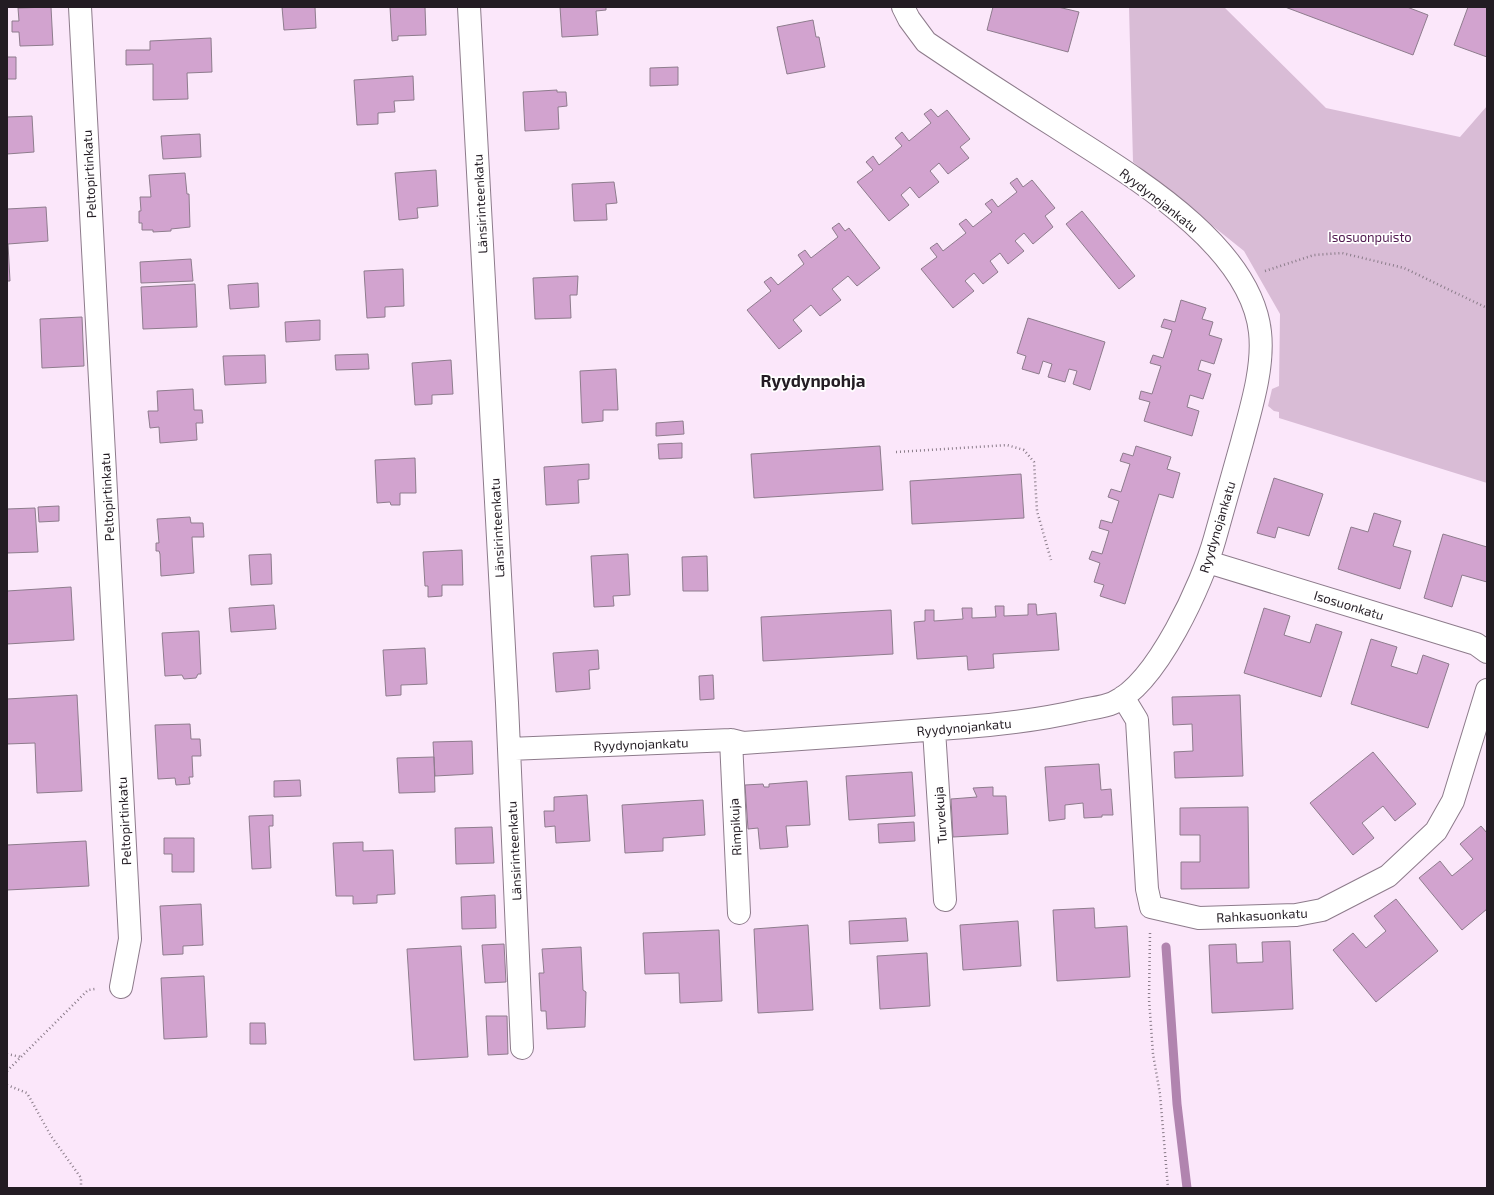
<svg xmlns="http://www.w3.org/2000/svg" width="1494" height="1195" font-family="'Exo 2',sans-serif">
<rect width="100%" height="100%" fill="#fbe7fa"/>
<path fill="#d9bcd6" d="M 1129,7 L 1224,7 L 1326,108 L 1460,137 L 1487,106 L 1487,483 L 1279,418 L 1279,412 L 1274,411 L 1268,406 L 1272,389 L 1279,386 L 1280,314 L 1244,251 L 1133,162 Z"/>
<g fill="none" stroke-linecap="round" stroke-linejoin="round">
<path stroke="#b184af" stroke-width="9" d="M 1166,947 L 1177,1104 L 1187,1188"/>
</g>
<path fill="#d2a3cf" stroke="#8e7c8d" d="M 51,7 L 53,45 L 20,46 L 19,32 L 12,32 L 12,21 L 19,21 L 18,8 Z
M 282,7 L 315,7 L 316,28 L 284,30 Z
M 390,7 L 425,7 L 426,35 L 398,36 L 398,40 L 392,41 Z
M 560,7 L 606,7 L 606,10 L 596,11 L 598,35 L 562,37 Z
M 993,7 L 1058,7 L 1079,12 L 1068,52 L 987,30 Z
M 1285,7 L 1407,7 L 1428,15 L 1413,55 Z
M 1468,7 L 1487,7 L 1487,57 L 1454,45 Z
M 813,20 L 816,37 L 819,37 L 825,67 L 787,74 L 777,27 Z
M 211,38 L 212,72 L 187,73 L 188,99 L 153,100 L 153,64 L 126,65 L 126,50 L 150,50 L 150,41 Z
M 7,57 L 16,57 L 16,79 L 7,79 Z
M 678,67 L 678,85 L 650,86 L 650,68 Z
M 413,76 L 414,100 L 394,101 L 395,112 L 378,113 L 378,124 L 357,125 L 354,80 Z
M 557,90 L 557,92 L 566,92 L 567,106 L 558,107 L 559,129 L 525,131 L 523,92 Z
M 931,109 L 938,117 L 947,110 L 970,139 L 960,147 L 969,158 L 948,174 L 939,163 L 930,171 L 939,182 L 919,198 L 910,187 L 901,195 L 909,205 L 889,221 L 857,182 L 873,170 L 866,162 L 873,156 L 879,165 L 902,146 L 895,138 L 902,132 L 909,141 L 931,123 L 924,114 Z
M 32,116 L 34,152 L 7,154 L 7,117 Z
M 200,134 L 201,157 L 163,159 L 161,136 Z
M 436,170 L 438,206 L 417,208 L 418,218 L 399,220 L 395,173 Z
M 185,173 L 187,194 L 189,194 L 190,227 L 171,229 L 171,231 L 153,232 L 153,230 L 142,230 L 142,223 L 139,223 L 139,211 L 141,211 L 140,197 L 151,197 L 149,175 Z
M 1017,178 L 1023,187 L 1032,180 L 1055,208 L 1045,216 L 1053,227 L 1033,244 L 1024,233 L 1015,241 L 1024,251 L 1008,264 L 1000,253 L 990,261 L 998,272 L 983,284 L 974,273 L 965,281 L 974,291 L 953,308 L 921,269 L 937,257 L 930,248 L 937,243 L 943,251 L 966,233 L 959,224 L 966,219 L 973,227 L 992,212 L 985,204 L 992,199 L 998,207 L 1017,192 L 1010,183 Z
M 614,182 L 617,203 L 606,204 L 607,220 L 574,221 L 572,184 Z
M 46,207 L 48,241 L 8,244 L 10,281 L 7,281 L 7,209 Z
M 1082,211 L 1135,276 L 1119,289 L 1066,224 Z
M 839,223 L 845,231 L 849,228 L 880,268 L 857,286 L 848,276 L 832,289 L 841,300 L 820,316 L 811,305 L 793,320 L 802,331 L 779,349 L 747,310 L 771,291 L 764,282 L 771,277 L 778,285 L 804,264 L 798,255 L 805,250 L 811,258 L 838,237 L 832,228 Z
M 191,259 L 193,281 L 141,283 L 140,262 Z
M 403,269 L 404,306 L 385,307 L 385,317 L 367,318 L 364,271 Z
M 578,276 L 577,295 L 570,295 L 571,318 L 535,319 L 533,278 Z
M 258,283 L 259,307 L 230,309 L 228,285 Z
M 195,284 L 197,327 L 143,329 L 141,287 Z
M 1181,300 L 1206,308 L 1202,319 L 1213,322 L 1209,335 L 1222,339 L 1214,364 L 1201,360 L 1198,370 L 1211,374 L 1203,399 L 1190,395 L 1187,407 L 1199,411 L 1192,436 L 1144,421 L 1150,402 L 1139,399 L 1141,391 L 1152,394 L 1161,366 L 1150,363 L 1153,355 L 1163,358 L 1172,330 L 1161,327 L 1164,319 L 1175,322 Z
M 82,317 L 84,366 L 42,368 L 40,319 Z
M 1028,318 L 1105,342 L 1090,390 L 1073,384 L 1077,371 L 1069,369 L 1065,382 L 1048,377 L 1052,364 L 1043,361 L 1039,374 L 1022,369 L 1026,356 L 1017,353 Z
M 320,320 L 320,340 L 286,342 L 285,322 Z
M 368,354 L 369,369 L 336,370 L 335,355 Z
M 265,355 L 266,383 L 225,385 L 223,356 Z
M 451,360 L 453,394 L 432,395 L 432,404 L 415,405 L 412,363 Z
M 616,369 L 618,410 L 603,410 L 603,421 L 582,423 L 580,371 Z
M 193,389 L 194,410 L 202,410 L 203,423 L 196,423 L 197,440 L 160,443 L 159,427 L 150,428 L 148,411 L 158,411 L 157,391 Z
M 683,421 L 684,434 L 656,436 L 656,423 Z
M 682,443 L 682,458 L 659,459 L 658,444 Z
M 880,446 L 883,490 L 754,498 L 751,454 Z
M 1136,446 L 1171,457 L 1167,469 L 1180,473 L 1173,498 L 1159,494 L 1125,604 L 1100,596 L 1104,585 L 1094,582 L 1100,563 L 1089,559 L 1092,551 L 1102,554 L 1109,531 L 1099,528 L 1101,520 L 1112,523 L 1119,501 L 1108,497 L 1111,489 L 1121,492 L 1130,464 L 1120,461 L 1123,453 L 1133,456 Z
M 415,458 L 416,493 L 400,493 L 400,505 L 391,505 L 390,502 L 377,503 L 375,460 Z
M 589,464 L 589,479 L 578,480 L 579,503 L 546,505 L 544,467 Z
M 1021,474 L 1024,518 L 912,524 L 910,481 Z
M 1274,478 L 1323,494 L 1309,536 L 1278,527 L 1275,538 L 1257,533 Z
M 59,506 L 59,521 L 39,522 L 38,507 Z
M 35,508 L 38,552 L 7,553 L 7,509 Z
M 1374,513 L 1401,521 L 1393,546 L 1411,551 L 1400,589 L 1338,569 L 1351,527 L 1368,532 Z
M 190,517 L 191,523 L 203,523 L 204,537 L 192,537 L 194,573 L 161,576 L 160,554 L 159,551 L 156,551 L 156,543 L 159,543 L 157,519 Z
M 1443,534 L 1487,547 L 1487,582 L 1462,575 L 1452,607 L 1424,598 Z
M 462,550 L 463,585 L 442,585 L 442,596 L 428,597 L 428,586 L 425,586 L 423,552 Z
M 271,554 L 272,584 L 251,585 L 249,555 Z
M 628,554 L 630,595 L 613,596 L 614,606 L 594,607 L 591,556 Z
M 707,556 L 708,591 L 683,591 L 682,557 Z
M 71,587 L 74,640 L 7,644 L 7,591 Z
M 1028,604 L 1036,604 L 1037,615 L 1056,613 L 1059,650 L 993,654 L 994,668 L 968,670 L 967,656 L 917,659 L 914,622 L 925,621 L 925,610 L 934,610 L 934,621 L 963,619 L 962,608 L 972,608 L 972,618 L 996,617 L 995,606 L 1004,606 L 1004,616 L 1028,615 Z
M 274,605 L 276,629 L 231,632 L 229,608 Z
M 1264,608 L 1290,616 L 1284,635 L 1310,643 L 1316,624 L 1342,632 L 1321,697 L 1244,673 Z
M 891,610 L 893,654 L 763,661 L 761,617 Z
M 199,631 L 201,674 L 198,674 L 196,678 L 184,679 L 182,675 L 165,676 L 162,633 Z
M 1371,639 L 1397,647 L 1391,666 L 1417,674 L 1423,655 L 1449,664 L 1428,728 L 1351,704 Z
M 425,648 L 427,684 L 401,685 L 401,695 L 386,696 L 383,650 Z
M 598,650 L 599,669 L 589,670 L 590,689 L 556,692 L 553,653 Z
M 713,675 L 714,699 L 700,700 L 699,676 Z
M 77,695 L 82,791 L 37,793 L 35,743 L 7,744 L 7,699 Z
M 1240,695 L 1243,776 L 1175,778 L 1174,752 L 1193,751 L 1192,724 L 1173,725 L 1172,697 Z
M 190,724 L 191,739 L 200,739 L 201,756 L 192,756 L 193,777 L 189,777 L 190,784 L 176,785 L 175,778 L 158,779 L 155,725 Z
M 472,741 L 473,774 L 435,776 L 433,742 Z
M 1373,752 L 1416,804 L 1395,821 L 1383,806 L 1362,823 L 1374,838 L 1353,855 L 1310,803 Z
M 434,757 L 435,792 L 399,793 L 397,758 Z
M 1099,764 L 1101,790 L 1111,789 L 1113,815 L 1102,815 L 1102,817 L 1084,818 L 1083,803 L 1065,805 L 1065,819 L 1049,821 L 1045,767 Z
M 912,772 L 915,816 L 849,820 L 846,776 Z
M 300,780 L 301,796 L 274,797 L 274,781 Z
M 807,781 L 810,825 L 786,826 L 788,847 L 760,849 L 758,828 L 748,829 L 745,785 L 763,784 L 764,787 L 769,787 L 769,784 Z
M 993,787 L 993,796 L 1006,796 L 1008,834 L 953,837 L 951,799 L 977,797 L 973,788 Z
M 587,795 L 590,841 L 556,843 L 555,826 L 545,827 L 544,811 L 554,811 L 554,797 Z
M 703,800 L 705,835 L 663,838 L 663,851 L 625,853 L 622,805 Z
M 1248,807 L 1249,888 L 1181,889 L 1181,862 L 1200,862 L 1200,835 L 1180,835 L 1180,808 Z
M 273,815 L 273,826 L 269,826 L 271,868 L 252,869 L 249,816 Z
M 914,822 L 915,841 L 879,843 L 878,824 Z
M 1481,826 L 1487,833 L 1487,909 L 1462,930 L 1419,878 L 1440,861 L 1452,876 L 1473,859 L 1460,844 Z
M 492,827 L 494,863 L 456,864 L 455,828 Z
M 164,838 L 194,838 L 194,872 L 172,872 L 172,854 L 164,854 Z
M 86,841 L 89,886 L 7,890 L 7,845 Z
M 363,842 L 363,851 L 393,850 L 395,894 L 377,895 L 377,903 L 353,904 L 353,896 L 336,896 L 333,843 Z
M 495,895 L 496,928 L 462,929 L 461,897 Z
M 1396,899 L 1438,951 L 1376,1002 L 1333,950 L 1353,933 L 1366,948 L 1386,931 L 1374,916 Z
M 201,904 L 203,945 L 183,946 L 183,954 L 163,955 L 160,906 Z
M 1094,908 L 1095,928 L 1127,926 L 1130,977 L 1057,981 L 1053,910 Z
M 906,918 L 908,941 L 850,944 L 849,921 Z
M 1018,921 L 1021,966 L 963,970 L 960,925 Z
M 808,925 L 813,1010 L 758,1013 L 754,929 Z
M 719,930 L 722,1001 L 680,1003 L 679,973 L 645,974 L 643,933 Z
M 1290,941 L 1293,1009 L 1212,1013 L 1209,945 L 1236,944 L 1237,963 L 1263,962 L 1262,942 Z
M 504,944 L 506,982 L 485,983 L 482,945 Z
M 461,946 L 468,1057 L 414,1060 L 407,949 Z
M 581,947 L 583,990 L 586,992 L 585,1027 L 547,1029 L 546,1011 L 541,1011 L 539,973 L 544,973 L 542,949 Z
M 927,953 L 930,1006 L 880,1009 L 877,956 Z
M 204,976 L 207,1037 L 164,1039 L 161,978 Z
M 486,1016 L 507,1016 L 508,1054 L 488,1055 Z
M 250,1023 L 265,1023 L 266,1044 L 250,1044 Z"/>
<g fill="none" stroke-linecap="round" stroke-linejoin="round">
<g stroke="#8d7b8b" stroke-width="24">
<path id="street" d="M 80,7 L 130,939 L 121,987
M 469,7 L 507,703 L 522,1048
M 1208,562 L 1476,644 L 1487,652
M 1123,697 L 1137,720 L 1147,889 L 1151,907 L 1199,918 L 1296,915 L 1322,910 L 1388,876 L 1436,831 L 1453,801 L 1487,690
M 934,730 L 945,900
M 731,740 L 739,913
M 509,749 L 731,740 L 743,743 C 817,738 892,733 966,727 C 1006,724 1044,719 1083,710 C 1092,708 1104,707 1113,703 C 1157,684 1203,582 1215,538 C 1224,506 1233,474 1242,442 C 1251,408 1264,367 1260,332 C 1250,242 1125,172 1056,127 C 1012,99 969,71 926,42 L 909,19 L 903,7"/>
</g>
<path stroke="#8a7c89" stroke-width="2.5" stroke-dasharray="1 3" stroke-linecap="butt" d="M 1265,271 L 1314,255 L 1342,253 L 1404,268 L 1487,308
M 896,452 L 1007,445 L 1024,450 L 1034,462 L 1037,511 L 1051,560
M 1150,933 L 1149,999 L 1153,1054 L 1160,1094 L 1168,1188
M 7,1054 L 21,1057
M 7,1071 L 88,990 L 95,989
M 7,1085 L 27,1093 L 51,1136 L 81,1178 L 81,1188"/>
<use href="#street" stroke="#fff" stroke-width="22"/>
</g>
<g text-anchor="middle" dominant-baseline="central" stroke-width="3.5" stroke-linejoin="round" paint-order="stroke">
<g font-size="13" fill="#231c23" stroke="#fff">
<text transform="translate(89 174) rotate(-93)">Peltopirtinkatu</text>
<text transform="translate(1159 200) rotate(38)">Ryydynojankatu</text>
<text transform="translate(480 204) rotate(-93)">Länsirinteenkatu</text>
<text transform="translate(107 497) rotate(-93)">Peltopirtinkatu</text>
<text transform="translate(1217 527) rotate(-73)">Ryydynojankatu</text>
<text transform="translate(497 528) rotate(-93)">Länsirinteenkatu</text>
<text transform="translate(1349 605) rotate(17)">Isosuonkatu</text>
<text transform="translate(964 727) rotate(-5)">Ryydynojankatu</text>
<text transform="translate(641 744) rotate(-2)">Ryydynojankatu</text>
<text transform="translate(940 815) rotate(-94)">Turvekuja</text>
<text transform="translate(124 821) rotate(-93)">Peltopirtinkatu</text>
<text transform="translate(735 827) rotate(-93)">Rimpikuja</text>
<text transform="translate(514 851) rotate(-93)">Länsirinteenkatu</text>
<text transform="translate(1262 915) rotate(-3)">Rahkasuonkatu</text>
</g>
<g font-size="13" fill="#4f184e" stroke="#fff">
<text x="1370" y="237">Isosuonpuisto</text>
</g>
<g font-size="17" font-weight="bold" fill="#231c23" stroke="#fff">
<text x="813" y="380">Ryydynpohja</text>
</g>
</g>
<rect width="1494" height="1195" fill="none" stroke="#231c23" stroke-width="16"/>
</svg>
